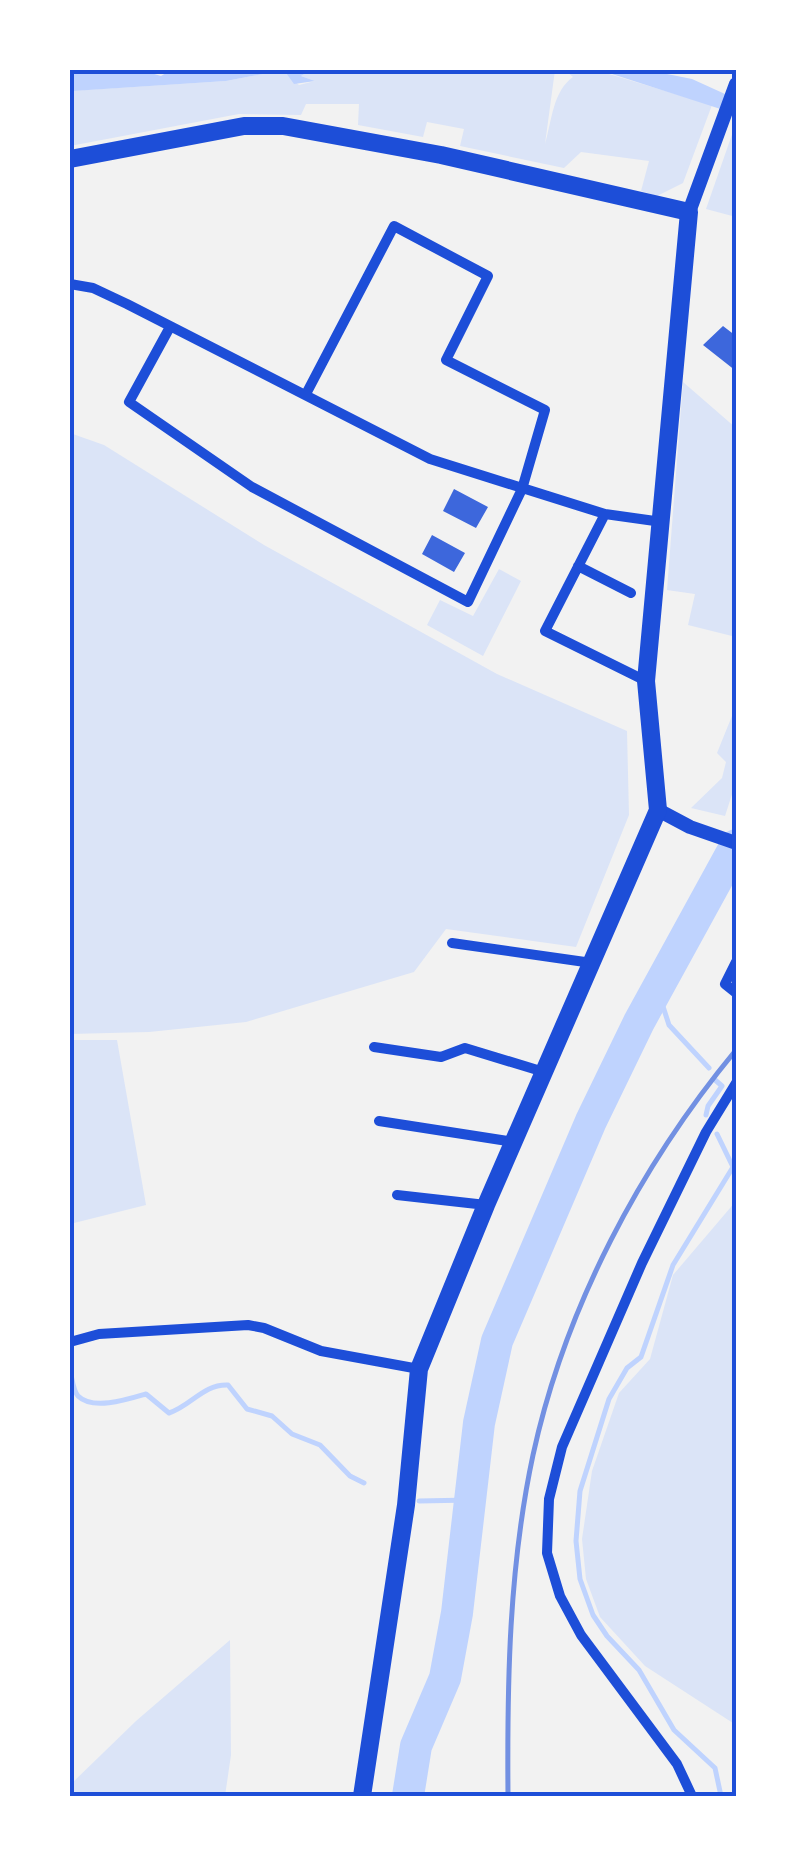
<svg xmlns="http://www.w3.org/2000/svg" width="806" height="1866" font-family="'Crimson Pro',serif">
<rect width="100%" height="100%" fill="#f2f2f2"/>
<path fill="#dbe4f7" d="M 284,70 L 299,85 L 315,81 L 301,76 L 311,70 L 555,70 L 545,144 C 552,120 553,91 573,77 L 565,70 L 599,71 L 712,105 L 683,183 L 657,196 L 641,191 L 649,161 L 581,152 L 564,168 L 460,146 L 464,129 L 427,122 L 423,137 L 358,125 L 359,104 L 306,104 L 301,115 L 239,114 L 70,146 L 70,91 L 226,81 Z
M 736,123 L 736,217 L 706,209 Z
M 683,382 L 736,428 L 736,637 L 688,625 L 695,594 L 667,590 Z
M 70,433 L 104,445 L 264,545 L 497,674 L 627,731 L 629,815 L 576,947 L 446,929 L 414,972 L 246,1022 L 149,1032 L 70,1034 Z
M 499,569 L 521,581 L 483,656 L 427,625 L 440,600 L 473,616 Z
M 736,706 L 736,782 L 725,816 L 691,808 L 722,778 L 726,762 L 717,753 Z
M 70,1040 L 117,1040 L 146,1205 L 70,1224 Z
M 736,1201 L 736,1725 L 645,1666 L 600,1617 L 586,1579 L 582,1539 L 592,1471 L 619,1393 L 650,1359 L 673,1275 Z
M 230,1640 L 231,1755 L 225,1796 L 70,1796 L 70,1785 L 136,1721 Z"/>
<path fill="#bfd3fe" d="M 70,70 L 141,70 L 161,76 L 171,70 L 311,70 L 301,76 L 315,81 L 294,84 L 284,70 L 226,81 L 73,91 L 70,91 Z
M 578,70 L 647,70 L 692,79 L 736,99 L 736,114 L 612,74 L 599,71 L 581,73 Z"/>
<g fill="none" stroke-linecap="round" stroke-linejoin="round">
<path stroke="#bfd3fe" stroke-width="5" d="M 658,991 L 669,1025 L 709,1068
M 706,1115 L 708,1106 L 722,1086 L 714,1079
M 717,1134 L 733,1167 L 673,1265 L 641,1357 L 627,1368 L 609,1399 L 580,1491 L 576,1541 L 580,1579 L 593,1615 L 607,1636 L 639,1670 L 674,1730 L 715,1768 L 721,1796
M 70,1371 C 72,1377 73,1391 78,1396 C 93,1411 129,1399 146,1394 L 169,1413 C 191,1406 203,1384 228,1385 L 247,1409 L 272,1416 L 292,1434 L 320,1445 L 350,1476 L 364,1483
M 419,1501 L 470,1500"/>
<path stroke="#bfd3fe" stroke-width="32" d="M 408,1796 L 416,1746 L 445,1678 L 457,1613 L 479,1423 L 497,1341 L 591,1121 L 639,1022 L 736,845"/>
</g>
<path fill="#3d67dc" d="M 723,326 L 736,336 L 736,371 L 703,345 Z
M 454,489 L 488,507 L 476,528 L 443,511 Z
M 432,535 L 465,553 L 454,572 L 422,554 Z"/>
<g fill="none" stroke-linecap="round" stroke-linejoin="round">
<path stroke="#1d4ed8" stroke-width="10" d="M 70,284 L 93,288 L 127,304 L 430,459 L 605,514 L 662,522
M 170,327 L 129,402 L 252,487 L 468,602 L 522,489 L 545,410 L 446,360 L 488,276 L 394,226 L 306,394
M 605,514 L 545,631 L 646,681
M 578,566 L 631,593
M 452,943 L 592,963
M 735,992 L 725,984 L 736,962
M 374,1047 L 441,1057 L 465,1048 L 544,1072
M 379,1121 L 514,1142
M 397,1195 L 486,1205
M 70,1342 L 99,1334 L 248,1325 L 264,1328 L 321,1351 L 419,1369
M 692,1796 L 677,1764 L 581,1635 L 560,1596 L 547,1553 L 549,1499 L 562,1447 L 642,1263 L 706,1132 L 736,1083"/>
<path stroke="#1d4ed8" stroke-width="14" d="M 689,212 L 736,84
M 658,810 L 690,827 L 736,843"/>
<path stroke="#1d4ed8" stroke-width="18" d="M 70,159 L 244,126 L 283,126 L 441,155 L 689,212 L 646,681 L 658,810 L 486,1205 L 419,1369 L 406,1505 L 362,1796"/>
<path stroke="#7290e2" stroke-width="5" d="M 508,1796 C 507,1682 509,1567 533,1455 C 565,1308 640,1166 736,1050"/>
</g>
<rect width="806" height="1866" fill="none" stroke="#ffffff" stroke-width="145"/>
<rect x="72" y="72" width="662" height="1722" fill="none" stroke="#1d4ed8" stroke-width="4"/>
</svg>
